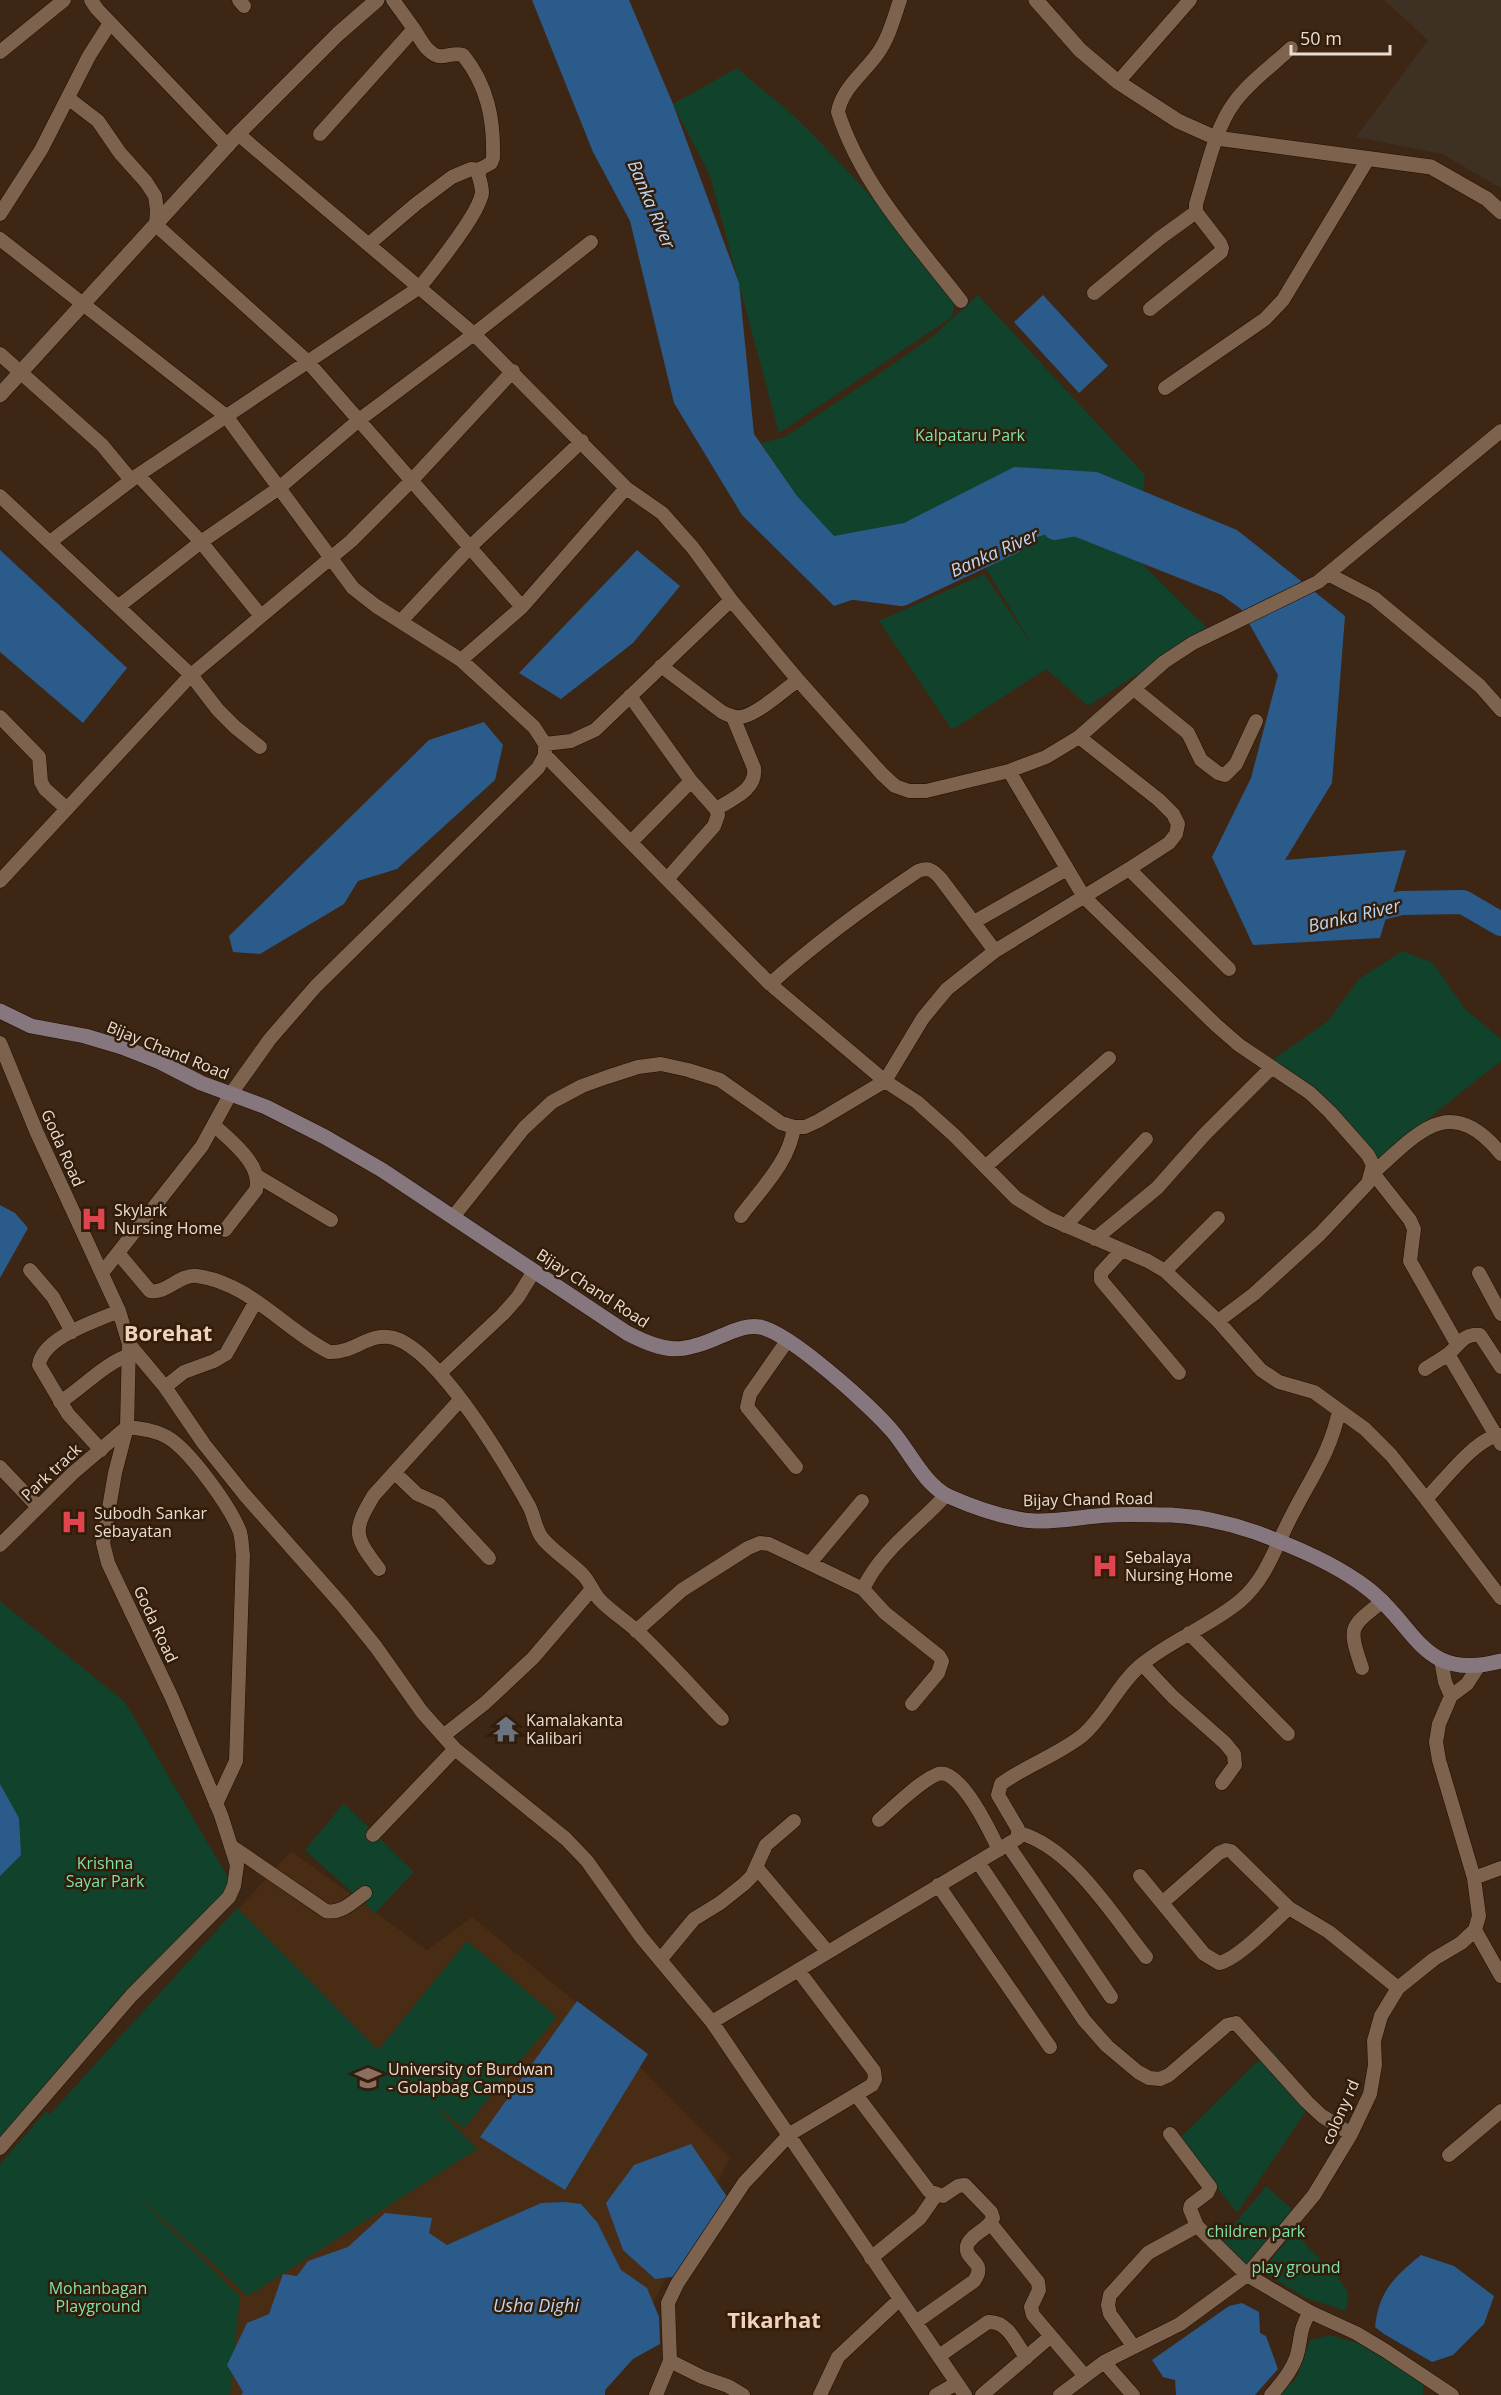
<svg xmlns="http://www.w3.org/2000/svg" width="1501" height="2395" font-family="'Open Sans',sans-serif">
<rect width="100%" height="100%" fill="#3d2613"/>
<path fill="#492c14" d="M 291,1851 L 427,1950 L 472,1917 L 572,1999 L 730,2158 L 604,2395 L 0,2395 L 0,2172 Z"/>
<path fill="#3e3123" d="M 1384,0 L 1501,0 L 1501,188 L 1442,154 L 1356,137 L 1428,40 Z"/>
<path fill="#11422b" d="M 737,68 L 793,115 L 822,144 L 957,288 L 952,317 L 779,433 L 710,176 L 673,104 Z
M 978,295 L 1145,475 L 1136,558 L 1208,629 L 1088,706 L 1046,669 L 952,730 L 879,621 L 984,574 L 1035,649 L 966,536 L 848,553 L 816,524 L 761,443 L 785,437 L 889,367 L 932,337 Z
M 1402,951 L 1433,963 L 1465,1009 L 1501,1039 L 1501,1061 L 1376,1160 L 1272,1060 L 1328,1021 L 1359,979 Z
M 0,1601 L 125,1702 L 233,1886 L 0,2146 Z
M 344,1803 L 414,1872 L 375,1913 L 305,1850 Z
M 237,1908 L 378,2050 L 467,1941 L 557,2017 L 464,2128 L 436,2107 L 477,2149 L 248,2296 L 124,2184 L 240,2296 L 230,2395 L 0,2395 L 0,2164 L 46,2111 L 50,2114 Z
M 1271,2048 L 1312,2102 L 1237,2213 L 1179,2139 Z
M 1266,2186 L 1294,2211 L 1247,2271 L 1220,2247 C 1231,2223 1251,2207 1266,2186 Z
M 1294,2232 L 1337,2276 L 1348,2292 L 1346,2311 L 1306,2298 L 1264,2273 L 1268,2263 Z
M 1330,2335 L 1361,2344 L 1423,2383 L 1423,2395 L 1279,2395 L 1296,2379 L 1310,2340 Z"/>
<path fill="#2b5b8b" d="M 532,0 L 629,0 L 673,104 L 739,283 L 754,434 L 797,496 L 834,536 L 904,523 L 1014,467 L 1097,472 L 1237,530 L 1345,616 L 1332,783 L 1285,860 L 1406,850 L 1380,938 L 1253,945 L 1212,857 L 1251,778 L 1278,675 L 1227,584 L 1076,524 L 834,606 L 742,515 L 674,403 L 630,221 L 593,152 Z
M 1043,295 L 1108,366 L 1079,393 L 1014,322 Z
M 0,550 L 127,668 L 83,723 L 0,652 Z
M 637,550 L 680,586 L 633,643 L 561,699 L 519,673 Z
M 484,722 L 503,745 L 495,780 L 397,869 L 358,881 L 344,904 L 260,954 L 233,952 L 229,936 L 429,740 Z
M 0,1205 L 15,1213 L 28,1228 L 0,1278 Z
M 0,1784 L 19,1818 L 21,1855 L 0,1876 Z
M 577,2001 L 648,2054 L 565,2190 L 480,2137 Z
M 691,2144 L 730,2201 L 679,2276 L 655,2279 L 623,2250 L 606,2203 L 634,2165 Z
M 565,2202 L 581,2204 L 597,2222 L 621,2270 L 647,2288 L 659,2317 L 660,2344 L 633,2359 L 605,2390 L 605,2395 L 241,2395 L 243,2392 L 227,2365 L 247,2323 L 269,2314 L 283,2274 L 297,2276 L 308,2261 L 348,2247 L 385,2213 L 432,2218 L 429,2233 L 447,2245 L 541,2203 Z
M 1421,2255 L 1454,2266 L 1494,2296 L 1484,2324 L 1453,2355 L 1432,2362 L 1384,2334 L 1375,2327 C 1379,2291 1394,2277 1421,2255 Z
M 1242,2303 L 1259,2312 L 1260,2333 L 1266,2336 L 1278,2369 L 1255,2395 L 1176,2395 L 1175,2380 L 1163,2377 L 1152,2360 L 1229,2306 Z"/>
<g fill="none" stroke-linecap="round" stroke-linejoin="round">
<path stroke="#2b5b8b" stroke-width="24" d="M 1055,528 L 1076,524 L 1227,584 L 1249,600
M 848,587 L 902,594 L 1014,541
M 1358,914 L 1401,903 L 1463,902 L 1501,924"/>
<g stroke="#230e00" stroke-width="15">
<path id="minor" d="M 91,0 L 97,9 L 228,146
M 239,0 L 244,6
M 900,0 C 894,18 889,37 878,53 C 865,72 842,88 838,112 C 861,184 915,242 961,301
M 0,52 L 64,0
M 1118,82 L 1190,0
M 68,98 L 98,121 L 120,153 L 146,182 L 155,196 L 157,210 L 156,225 L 308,362 L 522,607
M 238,134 L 474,334 L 626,488 L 662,513 L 693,548 L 731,600 L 798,680 L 882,774 L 895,786 L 909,791 L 926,791 L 1009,771 L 1046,757 L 1079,737 L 1164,662 L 1193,643 L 1318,582 L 1501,431
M 320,134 L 414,29 L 393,0
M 0,214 L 41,150 L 89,56 L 110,23
M 0,239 L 226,416 L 353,588 L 376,606 L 461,660 L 534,727 L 545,744 L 545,755 L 538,768 L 316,986 L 270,1039 L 230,1095 L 202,1146 L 102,1273
M 369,244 L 416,204 L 452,177 L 471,169 L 480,170
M 1094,293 L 1160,238 L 1196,212
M 1150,309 L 1221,252 L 1222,248 L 1220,243 L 1196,212 L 1196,204 C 1206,173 1215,128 1234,103 C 1249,82 1272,66 1291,48
M 0,354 L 102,445 L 131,480
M 1165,388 L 1265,319 L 1283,300 L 1368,159
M 138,475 L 201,542 L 261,616
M 0,496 L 191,675 L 218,710 L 235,727 L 260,747
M 50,542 L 138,475 L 420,287 C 435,268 479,214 482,193 C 482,187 480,180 478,174 L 482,168 L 491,163 L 493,158 C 494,120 488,86 463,55 C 456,53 451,55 444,56 C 430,59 421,40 414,29
M 1328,574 L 1374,598 L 1480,686 L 1501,710
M 119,606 L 201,542 L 279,488 L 359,420 L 474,334 L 591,242
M 401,621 L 470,547 L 582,441
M 461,660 L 522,607 L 626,488
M 661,666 L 722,712 C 728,715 734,718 741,717 C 757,715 784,690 798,680
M 1134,689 L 1188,733 L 1201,760 L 1218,773 L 1225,775 L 1236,764 L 1256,721
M 630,696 L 691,781 L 716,809 L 718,815 L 714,826 L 668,878
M 0,717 L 39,757 L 41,782 L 45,789 L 67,809
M 545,744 L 571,741 L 595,730 L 731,600
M 545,755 L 770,984 L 885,1081 L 917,1102 L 954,1135 L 1016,1198 L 1048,1218 L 1148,1261 L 1165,1271 L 1218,1321 L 1261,1370 L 1279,1382 L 1314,1392 L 1365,1429 L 1391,1455 L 1426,1499 L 1501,1598
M 1009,771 L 1084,897 L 1216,1025 L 1239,1045 L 1310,1093 L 1330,1112 L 1368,1155 L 1373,1165 L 1368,1183 L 1320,1234 L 1254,1294 L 1218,1321
M 716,809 C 732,799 757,790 754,768 L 733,717
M 631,842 L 691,781
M 1129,869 L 1229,969
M 0,881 L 191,675 L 351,541 L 412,480 L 513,371
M 974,922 L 1067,869
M 770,984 C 817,942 866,906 918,871 C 929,867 933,870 941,879 L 995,951
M 0,1043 L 37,1133 L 119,1311 L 129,1344 L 127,1427 L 115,1473 L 103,1543 L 108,1563 L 172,1698 L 221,1815 L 237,1865 L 234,1886 L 229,1897 L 131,1996 L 0,2148
M 215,1126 C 231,1141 263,1165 256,1190 L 225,1230
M 985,1167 L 1109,1058
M 257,1176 L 331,1220
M 741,1216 C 760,1190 790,1161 794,1127
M 453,1217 L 524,1128 L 552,1102 L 582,1086 L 607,1077 L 638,1067 L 661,1064 L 688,1070 L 720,1080 L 781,1123 L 794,1127 L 805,1127 L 818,1121 L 885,1081 L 923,1018 L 947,989 L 995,951 L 1129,869 L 1169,843 L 1176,834 L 1178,824 L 1173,814 L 1159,800 L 1079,737
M 1065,1226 L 1146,1139
M 1095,1239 L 1157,1188 L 1204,1135 L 1272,1067
M 1122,1250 L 1101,1273 L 1101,1280 L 1179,1373
M 118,1253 L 150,1291 C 167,1294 179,1274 197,1276 C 250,1283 285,1330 329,1352 C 353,1354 370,1331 394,1338 C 440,1352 506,1465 529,1506 C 535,1517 535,1530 543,1539 C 555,1553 572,1563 584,1576 C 590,1583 593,1592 599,1599 C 610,1611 625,1620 637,1631 C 667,1659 694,1690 722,1719
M 30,1270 L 53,1297 L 72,1332
M 1165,1271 L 1218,1218
M 1479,1273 L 1501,1314
M 787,1341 L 750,1394 L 747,1407 L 796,1467
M 129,1344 L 165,1387 L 204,1444 L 244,1494 L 343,1606 L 376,1647 L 422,1712 L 455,1749 L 566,1839 L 587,1861 L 641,1937 L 712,2022 L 965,2395
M 1457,1344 L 1410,1261 L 1414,1229 L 1410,1220 L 1373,1173 C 1417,1134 1450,1091 1501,1154
M 1448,1354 L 1501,1444
M 1425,1369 C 1432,1364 1440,1360 1447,1355 C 1459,1346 1463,1333 1480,1335 L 1501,1367
M 440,1373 L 503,1314 L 518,1297 L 534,1271
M 165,1387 L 184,1372 L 214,1361 L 226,1354 L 256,1301
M 60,1402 C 84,1387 102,1365 129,1355
M 101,1450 L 68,1414 L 39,1365 C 43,1337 96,1321 119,1311
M 0,1467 L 38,1507
M 395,1473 L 417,1494 L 439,1504 L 489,1558
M 1426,1499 C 1443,1482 1477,1436 1501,1435
M 0,1545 L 73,1473 L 127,1427 C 141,1429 155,1430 167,1437 C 190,1450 231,1508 240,1532 C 242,1540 242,1548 243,1555 L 236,1761 L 216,1804
M 810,1563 L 862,1501
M 379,1569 C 354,1536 352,1531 374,1495 L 460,1400
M 863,1589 C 882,1549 917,1527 946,1495
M 636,1631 L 682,1590 L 748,1548 L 760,1543 L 769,1544 L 863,1589 L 885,1613 L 939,1656 L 942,1661 L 938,1673 L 912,1704
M 1189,1633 L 1288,1734
M 1441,1660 L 1445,1682 L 1451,1696
M 1142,1664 L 1173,1697 L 1225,1743 L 1234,1754 L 1235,1765 L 1222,1783
M 1362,1668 C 1348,1626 1349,1628 1383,1601
M 443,1736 L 485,1703 L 533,1658 L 592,1589
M 879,1820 C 893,1808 921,1780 938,1774 C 960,1767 991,1833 999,1850
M 1019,1833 C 1072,1847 1113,1916 1146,1957
M 373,1835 L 455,1749
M 1008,1845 L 1111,1997
M 231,1846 L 326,1911 C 342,1914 352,1902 365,1893
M 978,1862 L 1084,2020 L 1107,2046 L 1138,2072 L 1149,2078 L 1160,2079 L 1169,2075 L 1227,2025 L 1236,2023 L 1307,2102 L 1322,2116 L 1351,2134
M 756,1867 L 827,1951
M 1140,1876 L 1204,1954 L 1219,1963 C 1237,1960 1273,1922 1289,1908
M 1474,1878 L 1501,1868
M 938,1885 L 1050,2047
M 1162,1903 L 1219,1853 L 1226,1850 L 1231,1851 L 1289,1908 L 1329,1932 L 1398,1988
M 1475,1930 L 1501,1976
M 660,1960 L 694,1919 L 720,1903 L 744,1884 L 752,1876 L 766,1845 L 794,1821
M 712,2022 L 1018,1838 L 1018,1829 L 998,1795 L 1001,1784 C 1027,1765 1058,1755 1083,1735 C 1106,1715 1118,1684 1141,1665 C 1171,1640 1210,1626 1240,1601 C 1268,1577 1276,1544 1293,1513 C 1311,1478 1332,1449 1339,1410
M 857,2096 L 929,2191 L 943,2196 L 958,2186 L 965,2185 L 991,2212 L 993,2218 C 989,2230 970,2234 967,2246 C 964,2261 988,2261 974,2281 L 916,2322
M 1170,2134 L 1210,2187 L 1207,2193 L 1191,2205 L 1190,2209 L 1197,2226 L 1247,2275 L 1310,2312 L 1356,2333 L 1386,2351 L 1452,2395
M 1449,2155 L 1501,2111
M 991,2224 L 1038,2282 L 1039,2290 L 1031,2307 L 1033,2315 L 1084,2375
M 871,2258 L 920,2218 L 936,2195
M 1134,2347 L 1110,2314 L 1108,2305 L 1110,2295 L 1148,2253 L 1197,2226
M 939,2356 L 988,2322 C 1007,2320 1017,2344 1026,2358
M 670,2361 L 702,2377 L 728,2386 L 743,2395
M 1104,2362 L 1133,2395
M 656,2395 L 670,2361 L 668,2303 L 677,2284 L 744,2183 L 790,2134 L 872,2085 L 875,2079 L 874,2071 L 798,1970
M 820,2395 L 838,2357 L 900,2299
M 936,2395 L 957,2383
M 982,2395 L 1051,2336
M 1060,2395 L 1104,2362 L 1180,2324 L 1247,2275 L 1314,2195 L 1351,2134 L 1370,2094 L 1375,2065 L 1374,2041 L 1381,2016 L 1398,1988 L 1434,1959 L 1461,1943 L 1475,1930 L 1479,1916 L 1474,1878 L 1439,1760 L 1436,1742 L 1439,1724 L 1451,1696 L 1467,1684 L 1478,1667
M 1271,2395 C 1280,2385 1291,2372 1296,2358 C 1302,2340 1298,2331 1310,2312"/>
</g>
<g stroke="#230e00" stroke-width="16">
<path id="tertiary" d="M 1036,0 L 1080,50 L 1118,82 L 1178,121 L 1216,138 L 1431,167 L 1487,199 L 1501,212
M 0,395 L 238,134 L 338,34 L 377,0"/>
</g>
<g stroke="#230e00" stroke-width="16">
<path id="secondary" d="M 0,1011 L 31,1026 L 85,1036 L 122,1047 L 160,1062 L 201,1083 L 266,1107 L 325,1137 L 382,1170 L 627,1333 C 665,1353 682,1354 721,1336 C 734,1331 745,1325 760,1327 C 789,1332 872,1407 893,1432 C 910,1452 924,1484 948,1496 C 975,1508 1006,1519 1035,1521 C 1060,1522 1085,1516 1110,1515 C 1130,1514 1151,1515 1171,1515 C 1207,1517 1245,1527 1278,1541 C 1309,1553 1341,1568 1367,1588 C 1418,1627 1421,1682 1501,1661"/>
</g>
<use href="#minor" stroke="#7d624e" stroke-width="14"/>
<use href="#tertiary" stroke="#7d624e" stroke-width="15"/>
<use href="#secondary" stroke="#86777f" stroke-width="15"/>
</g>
<defs>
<g id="hospital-bare" transform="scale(2.07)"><path d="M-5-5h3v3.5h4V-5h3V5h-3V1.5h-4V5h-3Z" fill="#e0444e" stroke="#321c0a" stroke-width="2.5" paint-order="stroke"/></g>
<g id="temple-bare" transform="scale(2.07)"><path d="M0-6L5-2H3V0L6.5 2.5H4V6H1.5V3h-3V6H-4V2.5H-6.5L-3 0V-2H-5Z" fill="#6b7280" stroke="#321c0a" stroke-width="2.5" paint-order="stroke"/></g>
<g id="university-bare" transform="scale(2.07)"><path d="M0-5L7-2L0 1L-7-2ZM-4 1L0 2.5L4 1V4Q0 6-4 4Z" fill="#8d6e63" stroke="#321c0a" stroke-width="2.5" paint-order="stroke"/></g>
</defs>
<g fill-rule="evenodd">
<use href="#hospital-bare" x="94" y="1219"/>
<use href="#hospital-bare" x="74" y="1522"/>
<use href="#hospital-bare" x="1105" y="1566"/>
<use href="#temple-bare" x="506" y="1729"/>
<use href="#university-bare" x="368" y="2078"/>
</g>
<g text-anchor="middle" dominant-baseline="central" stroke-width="5" stroke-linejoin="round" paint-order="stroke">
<g font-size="16" fill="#7ce3ac" stroke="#321c0a">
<text x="970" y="435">Kalpataru Park</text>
<text x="105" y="1863">Krishna<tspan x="105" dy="18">Sayar Park</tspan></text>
<text x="1256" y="2231">children park</text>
<text x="1296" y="2267">play ground</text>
<text x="98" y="2288">Mohanbagan<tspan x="98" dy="18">Playground</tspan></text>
</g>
<g font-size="16" fill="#ebdcd1" stroke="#321c0a">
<text transform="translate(168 1050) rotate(22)">Bijay Chand Road</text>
<text transform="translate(63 1148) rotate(66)">Goda Road</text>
<text transform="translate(593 1288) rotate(33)">Bijay Chand Road</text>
<text transform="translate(51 1472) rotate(-43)">Park track</text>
<text transform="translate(1088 1499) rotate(-1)">Bijay Chand Road</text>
<text transform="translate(156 1624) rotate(65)">Goda Road</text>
<text transform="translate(1340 2112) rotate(-66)">colony rd</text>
</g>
<g font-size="16" fill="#ebdcd1" stroke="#321c0a" text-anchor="start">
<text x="114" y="1210">Skylark<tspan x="114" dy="18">Nursing Home</tspan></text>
<text x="94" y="1513">Subodh Sankar<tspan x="94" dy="18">Sebayatan</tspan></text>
<text x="1125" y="1557">Sebalaya<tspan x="1125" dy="18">Nursing Home</tspan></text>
<text x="526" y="1720">Kamalakanta<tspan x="526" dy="18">Kalibari</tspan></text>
<text x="388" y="2069">University of Burdwan<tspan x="388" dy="18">- Golapbag Campus</tspan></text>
</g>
<g font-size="18" font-style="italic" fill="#bbd6f3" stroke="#321c0a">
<text transform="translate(652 204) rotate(67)">Banka River</text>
<text transform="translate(994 552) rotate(-24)">Banka River</text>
<text transform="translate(1354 915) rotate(-13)">Banka River</text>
<text x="536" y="2305">Usha Dighi</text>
</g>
<g font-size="22" font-weight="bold" fill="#f1d2bc" stroke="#321c0a">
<text x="168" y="1332">Borehat</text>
<text x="774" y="2319">Tikarhat</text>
</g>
</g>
<path d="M1291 45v9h99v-9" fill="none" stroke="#ebdcd1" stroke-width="3"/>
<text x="1300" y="45" font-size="18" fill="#ebdcd1" stroke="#321c0a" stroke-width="4.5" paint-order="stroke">50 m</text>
</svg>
